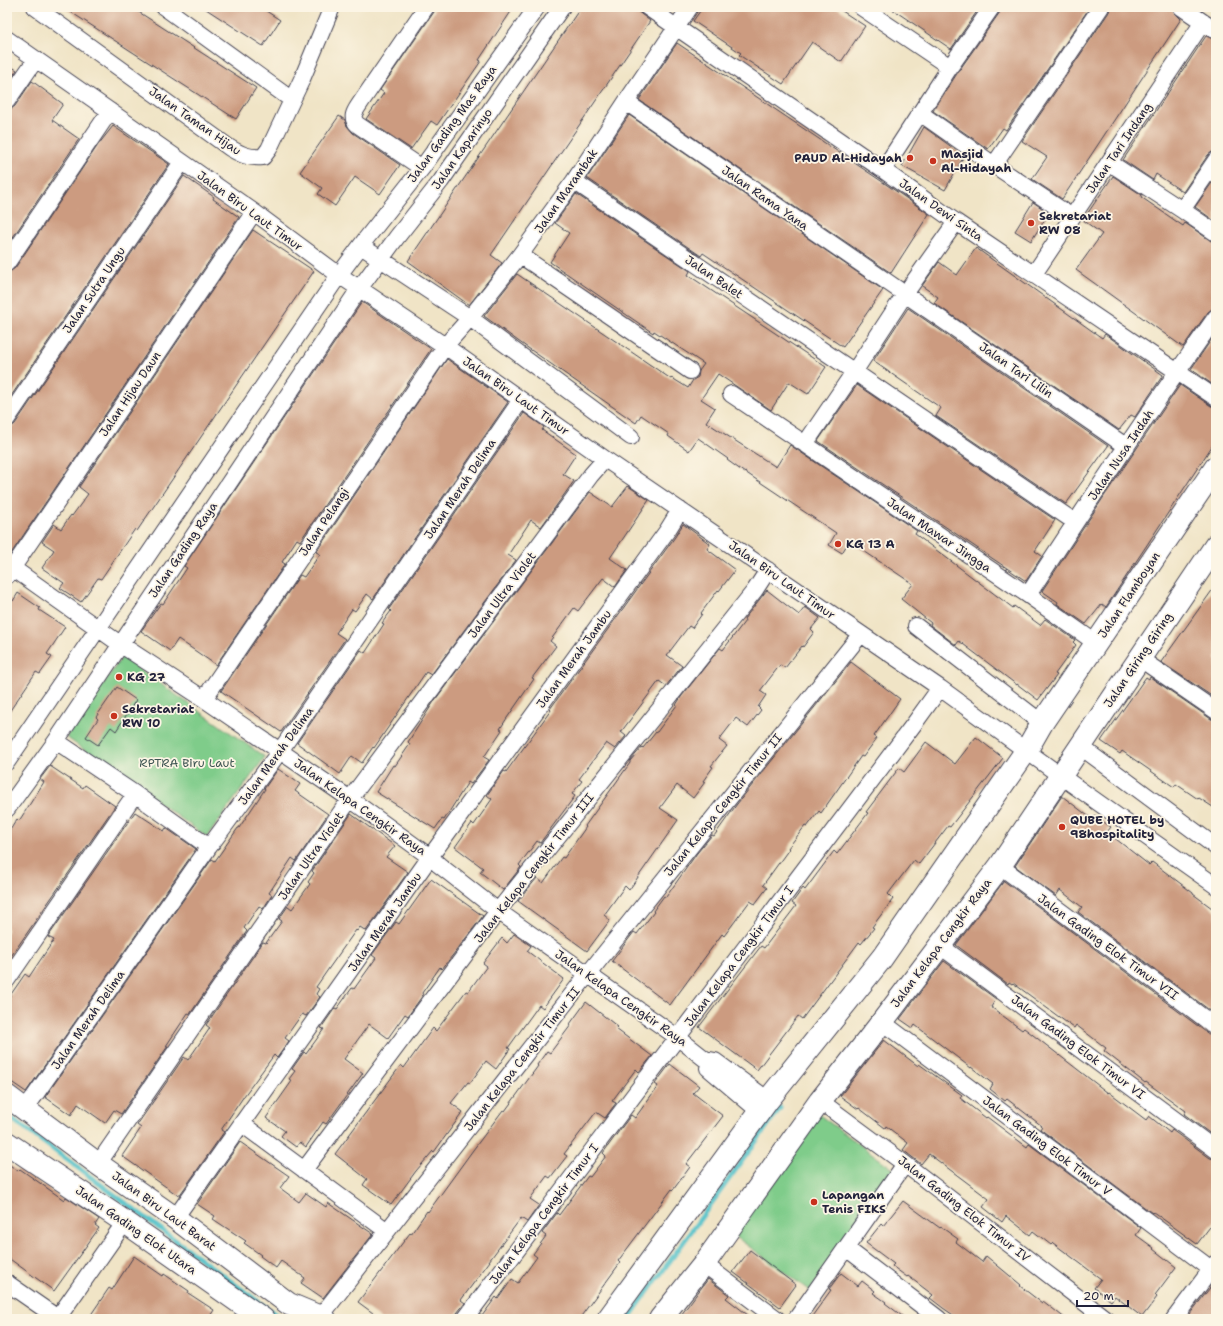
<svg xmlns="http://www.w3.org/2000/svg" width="1223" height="1326" font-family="'Shantell Sans',sans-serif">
<rect width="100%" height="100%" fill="#fcf5e5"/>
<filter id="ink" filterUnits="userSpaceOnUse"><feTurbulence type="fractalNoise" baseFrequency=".025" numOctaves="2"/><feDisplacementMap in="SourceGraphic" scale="8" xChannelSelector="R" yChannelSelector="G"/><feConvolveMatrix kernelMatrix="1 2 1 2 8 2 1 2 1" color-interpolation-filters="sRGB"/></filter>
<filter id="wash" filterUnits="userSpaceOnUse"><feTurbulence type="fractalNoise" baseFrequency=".012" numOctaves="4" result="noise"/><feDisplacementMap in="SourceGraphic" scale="16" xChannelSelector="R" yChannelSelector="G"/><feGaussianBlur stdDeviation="0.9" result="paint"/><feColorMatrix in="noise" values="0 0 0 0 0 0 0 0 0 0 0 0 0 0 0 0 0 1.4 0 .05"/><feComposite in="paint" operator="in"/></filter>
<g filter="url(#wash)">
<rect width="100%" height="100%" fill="#f0e4c6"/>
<path fill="#7fcc8a" stroke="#507762" d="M 122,657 L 265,757 L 207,837 L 66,737 Z
M 818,1114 L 896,1171 L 810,1291 L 732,1234 Z"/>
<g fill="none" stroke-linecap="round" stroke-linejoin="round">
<path stroke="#54c2ca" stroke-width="5" d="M 7,1115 L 276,1315 L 285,1319
M 628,1319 L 780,1108"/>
</g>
<g id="blocks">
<path fill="#cc9b80" d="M 63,7 L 131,7 L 256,88 L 236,119 Z
M 203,7 L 260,7 L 280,20 L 263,46 Z
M 435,7 L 514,7 L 479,60 L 481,61 L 437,125 L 431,121 L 411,149 L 366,119 L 384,93 L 380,90 L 434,12 Z
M 581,7 L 632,7 L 650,21 L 491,255 L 502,263 L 469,305 L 408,261 Z
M 703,7 L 836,7 L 865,26 L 841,62 L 812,42 L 783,84 L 739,55 L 741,53 L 693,21 Z
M 889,7 L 980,7 L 951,49 Z
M 1001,7 L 1090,7 L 1006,130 L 1003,128 L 988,149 L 933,111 L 958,72 L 1000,12 Z
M 1110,7 L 1172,7 L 1173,11 L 1181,19 L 1062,199 L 1032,179 L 1047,157 L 1022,141 L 1109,12 Z
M 1206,36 L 1216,40 L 1216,151 L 1212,152 L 1208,155 L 1183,192 L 1156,174 L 1153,180 L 1123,160 Z
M 677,43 L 890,187 L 929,214 L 891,273 L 639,100 Z
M 7,64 L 17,70 L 7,84 Z
M 32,81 L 63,104 L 52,120 L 79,139 L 7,246 L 7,110 L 11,109 L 15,106 Z
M 629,115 L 883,290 L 843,347 L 703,253 L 701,256 L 587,178 Z
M 339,116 L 345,120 L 347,126 L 353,133 L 400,165 L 380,194 L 355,177 L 335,206 L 318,194 L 322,188 L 300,172 Z
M 113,126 L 169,164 L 7,402 L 7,272 L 11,271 L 15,268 L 98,145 Z
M 924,127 L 964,156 L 945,190 L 902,166 Z
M 184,176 L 214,197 L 213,199 L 239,217 L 10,555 L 7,555 L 7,428 L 11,427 L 15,424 Z
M 1113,176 L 1142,195 L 1141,197 L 1183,226 L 1185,223 L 1211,241 L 1216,242 L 1216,308 L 1212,309 L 1208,312 L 1183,347 L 1076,270 L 1102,234 L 1083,220 Z
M 1216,177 L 1216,222 L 1195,207 Z
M 576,194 L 690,271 L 688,275 L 826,367 L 808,394 L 789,382 L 771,410 L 718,374 L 701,399 L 715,408 L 706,422 L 776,467 L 790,445 L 917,531 L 915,534 L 1013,608 L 1014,606 L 1040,625 L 1045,619 L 1075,640 L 1073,642 L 1076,645 L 1055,674 L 1057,675 L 1038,700 L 1017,684 L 1017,685 L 959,641 L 956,645 L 930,625 L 931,623 L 901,599 L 913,584 L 849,541 L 842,553 L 829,545 L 836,533 L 745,472 L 745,473 L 727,460 L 728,459 L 698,438 L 689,451 L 668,436 L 669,434 L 641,415 L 636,423 L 518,341 L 484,316 L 517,274 L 671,379 L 672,378 L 688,388 L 693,380 L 698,377 L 699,371 L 704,364 L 654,331 L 653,333 L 550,262 L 569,233 L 555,223 Z
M 1033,202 L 1049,213 L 1031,241 L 1015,231 Z
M 253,230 L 314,271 L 137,531 L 135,529 L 101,579 L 98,578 L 81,602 L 60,588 L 64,583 L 42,568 L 54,550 L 42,542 L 54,524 L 61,529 L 71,515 L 72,516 L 88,494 L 79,487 Z
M 976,248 L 1102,338 L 1105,334 L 1163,375 L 1135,417 L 1131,415 L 1119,430 L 934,303 L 938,297 L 922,286 L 939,262 L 957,275 Z
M 362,302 L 431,349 L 300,541 L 297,539 L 282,562 L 285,564 L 216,665 L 178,639 L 170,651 L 141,631 L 161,603 L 163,604 L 187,568 L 184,566 Z
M 908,308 L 1108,446 L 1066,504 L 936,416 L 941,408 L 873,361 Z
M 1216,333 L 1216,387 L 1191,369 Z
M 447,359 L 508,402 L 373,599 L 367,594 L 355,611 L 352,609 L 336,633 L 345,639 L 281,732 L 221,691 L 300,575 L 304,577 L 320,554 L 316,552 Z
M 857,385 L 1055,520 L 1035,551 L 1042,556 L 1026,581 L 818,441 Z
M 1180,385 L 1211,406 L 1216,407 L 1216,440 L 1106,607 L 1102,604 L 1086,624 L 1057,604 L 1058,602 L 1042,591 L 1105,495 Z
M 524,413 L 544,427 L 542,430 L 576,454 L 563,474 L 574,481 L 541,527 L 531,520 L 508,555 L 516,560 L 431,675 L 426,672 L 374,748 L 373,747 L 362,763 L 352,756 L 340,774 L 297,743 L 361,650 L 365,653 L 384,624 L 382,623 L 391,611 L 389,609 Z
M 628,486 L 649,500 L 610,558 L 627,570 L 615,587 L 603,578 L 578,611 L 574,608 L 550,641 L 556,646 L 532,678 L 534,679 L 507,718 L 500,729 L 502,730 L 484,757 L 489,760 L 471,784 L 468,782 L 444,820 L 442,819 L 435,829 L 376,792 L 393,765 L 395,766 L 410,744 L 408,742 L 435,700 L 590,492 L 612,507 Z
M 683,524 L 710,544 L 707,549 L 735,570 L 719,591 L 718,590 L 701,613 L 702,614 L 692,628 L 689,626 L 667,655 L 682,666 L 666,686 L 659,681 L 621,732 L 626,736 L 615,749 L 606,743 L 579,779 L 582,781 L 572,794 L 575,796 L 540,843 L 537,841 L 519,865 L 521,867 L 503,890 L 480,872 L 483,868 L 455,847 L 472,823 L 474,825 L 492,799 L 487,795 L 504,771 L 506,772 L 551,710 L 550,709 L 675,537 Z
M 1216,585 L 1216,699 L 1161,662 Z
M 767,590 L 799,615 L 805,607 L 820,618 L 811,629 L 814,632 L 803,647 L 802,646 L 785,668 L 780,665 L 760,691 L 766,695 L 758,707 L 761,710 L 748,727 L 736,718 L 719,740 L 727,746 L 711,766 L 713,767 L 703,781 L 705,782 L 693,798 L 677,785 L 660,808 L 678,820 L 629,890 L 625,886 L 604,915 L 610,920 L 587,951 L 518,901 L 537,878 L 543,883 L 562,857 L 564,858 L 586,827 L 585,826 L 630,763 L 630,761 L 642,747 L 643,748 L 656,732 L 657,732 L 677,705 L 676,705 L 681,697 L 720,648 L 723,650 L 745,621 L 744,619 Z
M 18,593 L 40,608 L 39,610 L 65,627 L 47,654 L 52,657 L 40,674 L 36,672 L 7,715 L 7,597 L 13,601 Z
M 851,662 L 900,699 L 874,736 L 877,738 L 863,757 L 861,756 L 821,813 L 819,811 L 807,827 L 805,826 L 788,848 L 789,849 L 763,885 L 767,888 L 755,904 L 750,901 L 724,936 L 722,934 L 670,1005 L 612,961 L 634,932 L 637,934 L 654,912 L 653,911 L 664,896 L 666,897 L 697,853 L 712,835 L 714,836 L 737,804 Z
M 1146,677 L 1149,679 L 1150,677 L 1211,719 L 1216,720 L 1216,809 L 1199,798 L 1198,799 L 1176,784 L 1174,787 L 1122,751 L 1120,754 L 1101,741 Z
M 117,687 L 136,700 L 116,731 L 111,727 L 98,745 L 86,737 L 98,719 L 96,717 Z
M 976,737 L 1003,758 L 950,827 L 948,826 L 919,864 L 914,860 L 888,894 L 893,899 L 872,927 L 874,928 L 861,944 L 859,942 L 802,1019 L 798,1016 L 757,1070 L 699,1027 L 761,946 L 764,948 L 796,906 L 792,903 L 803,888 L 805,890 L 834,851 L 837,854 L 868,813 L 866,812 L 899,768 L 904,772 L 926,742 L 955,764 Z
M 50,766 L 83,788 L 85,785 L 115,806 L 7,962 L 7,835 L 17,819 L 19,821 L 44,782 L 40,779 Z
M 278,769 L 300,784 L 295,791 L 328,814 L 296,861 L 292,858 L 269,893 L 272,895 L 263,909 L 259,906 L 244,928 L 247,931 L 190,1014 L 188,1013 L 166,1046 L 168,1046 L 121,1114 L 114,1110 L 105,1123 L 78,1104 L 71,1115 L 45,1097 L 212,859 L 215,861 L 238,828 L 239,828 L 265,789 L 264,789 Z
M 1062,796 L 1092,819 L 1095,816 L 1111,827 L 1107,832 L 1149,865 L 1152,862 L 1193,893 L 1193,894 L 1216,911 L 1216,1015 L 1078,912 L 1082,907 L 1060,890 L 1056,896 L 1015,866 Z
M 135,812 L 164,831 L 166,828 L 196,849 L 26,1092 L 7,1079 L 7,1000 L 25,974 L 29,977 L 39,962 L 54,940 L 48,937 Z
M 351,814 L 395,846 L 386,857 L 408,872 L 366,931 L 360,927 L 357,931 L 356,930 L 327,971 L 316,987 L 319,989 L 316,994 L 320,997 L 306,1016 L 302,1014 L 285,1038 L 289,1041 L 277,1058 L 274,1055 L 244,1096 L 221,1130 L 224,1132 L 179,1196 L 122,1156 L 141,1128 L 137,1125 L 184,1057 L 188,1060 L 210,1028 L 206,1025 L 263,942 L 266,943 L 282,921 L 279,919 L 288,906 L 292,909 L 310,884 L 308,882 L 314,873 L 312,871 Z
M 431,879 L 483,916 L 442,969 L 440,967 L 422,993 L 423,995 L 408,1016 L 405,1014 L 388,1038 L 369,1024 L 344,1059 L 363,1073 L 326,1124 L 323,1122 L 306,1147 L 300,1142 L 296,1147 L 281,1136 L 285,1131 L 266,1118 L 292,1081 L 289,1079 L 295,1071 L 292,1069 L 304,1052 L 306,1054 L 324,1029 L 321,1028 L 335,1008 L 337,1009 L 352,988 L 354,989 L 376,958 L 372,955 L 396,922 L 399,924 Z
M 1004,881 L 1210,1035 L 1216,1036 L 1216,1138 L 1184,1114 L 1186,1111 L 1146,1082 L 1145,1083 L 1104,1051 L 1106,1048 L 1076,1025 L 1074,1028 L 1013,983 L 1012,984 L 1009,982 L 1008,984 L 956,945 Z
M 514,934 L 531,946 L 527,951 L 564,979 L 543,1008 L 539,1005 L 508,1048 L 510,1049 L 496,1069 L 486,1061 L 470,1083 L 468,1082 L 451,1103 L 463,1112 L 434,1152 L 433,1151 L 416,1171 L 391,1205 L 363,1185 L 367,1179 L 335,1154 L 401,1065 L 404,1068 L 433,1028 L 436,1031 L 466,991 L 468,992 L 487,966 L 483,963 L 502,938 L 507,943 Z
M 944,961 L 996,999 L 991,1007 L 1022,1030 L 1024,1028 L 1108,1093 L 1109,1092 L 1146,1120 L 1149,1116 L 1170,1133 L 1172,1130 L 1210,1158 L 1216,1159 L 1216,1219 L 1197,1244 L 1156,1214 L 1153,1212 L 1152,1213 L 1040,1129 L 1042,1126 L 1007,1099 L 1005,1101 L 990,1089 L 993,1084 L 971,1067 L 971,1068 L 915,1025 L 913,1028 L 900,1019 Z
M 586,1002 L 618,1027 L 616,1029 L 652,1056 L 639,1072 L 636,1069 L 612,1101 L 616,1103 L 605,1118 L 596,1112 L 564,1154 L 567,1156 L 550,1178 L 547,1176 L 530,1199 L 539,1205 L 527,1222 L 521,1218 L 489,1261 L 490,1261 L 461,1300 L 465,1303 L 457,1313 L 456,1319 L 381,1319 L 358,1302 L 410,1233 L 411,1234 L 427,1211 L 428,1212 L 473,1150 L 503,1110 L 505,1111 L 538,1066 L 537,1065 L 547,1051 L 550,1053 L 571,1025 L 570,1024 Z
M 884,1040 L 918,1066 L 919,1064 L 962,1095 L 960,1098 L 986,1118 L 987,1117 L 1027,1147 L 1029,1144 L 1141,1228 L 1136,1235 L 1154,1248 L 1153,1249 L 1176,1267 L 1155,1295 L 1157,1297 L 1142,1317 L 1115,1296 L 1111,1301 L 1094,1288 L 1101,1279 L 1053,1243 L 1051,1245 L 1033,1231 L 1030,1235 L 1006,1216 L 1002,1222 L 983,1207 L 989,1199 L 929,1154 L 921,1164 L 903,1150 L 908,1143 L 886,1126 L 885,1128 L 859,1108 L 858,1109 L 840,1096 Z
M 670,1064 L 699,1086 L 693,1093 L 723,1116 L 686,1164 L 690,1167 L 673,1190 L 672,1189 L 618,1261 L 620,1263 L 579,1319 L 477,1319 L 480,1315 L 482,1316 L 496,1297 L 498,1299 L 512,1279 L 518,1283 L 537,1257 L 533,1254 L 546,1236 L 542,1233 L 557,1213 L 559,1215 L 588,1176 L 590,1177 L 606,1156 L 603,1153 L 619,1131 L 631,1115 L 635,1118 L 658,1086 L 655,1084 Z
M 240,1142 L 289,1176 L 280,1188 L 299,1202 L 306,1193 L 326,1207 L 328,1203 L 373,1234 L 323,1298 L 301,1283 L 305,1278 L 281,1261 L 276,1268 L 260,1256 L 261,1255 L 244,1243 L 246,1241 L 213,1219 L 215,1216 L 197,1204 Z
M 7,1163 L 18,1171 L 20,1169 L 64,1200 L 66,1197 L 99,1219 L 95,1225 L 99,1228 L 54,1291 L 7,1257 Z
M 903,1201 L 940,1228 L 941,1227 L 958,1239 L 956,1242 L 982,1262 L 986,1256 L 1021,1285 L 1020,1286 L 1042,1303 L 1043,1301 L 1066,1319 L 959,1319 L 943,1308 L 930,1298 L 933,1295 L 908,1276 L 907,1277 L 892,1266 L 894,1264 L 866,1243 L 881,1224 L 883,1226 Z
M 750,1250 L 796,1285 L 780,1307 L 733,1272 Z
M 134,1256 L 163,1276 L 164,1274 L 189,1291 L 188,1293 L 214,1310 L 208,1319 L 88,1319 L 109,1288 L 112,1290 Z
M 841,1273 L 858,1286 L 862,1281 L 875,1291 L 873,1293 L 886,1302 L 885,1303 L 906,1319 L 810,1319 L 831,1290 L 829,1289 Z
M 708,1279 L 729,1295 L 726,1298 L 753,1319 L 678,1319 Z
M 1216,1280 L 1216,1319 L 1186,1319 Z"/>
</g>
</g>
<g filter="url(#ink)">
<use href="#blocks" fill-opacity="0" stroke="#413f50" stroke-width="1"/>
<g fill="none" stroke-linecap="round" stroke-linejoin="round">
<g stroke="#413f50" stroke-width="18">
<path id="street" d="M 35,7 L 230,148 C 242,155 248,158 263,157 L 269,149 L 302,79 L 332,7
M 164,7 L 292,100
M 647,7 L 883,170 L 956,222 L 1216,398
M 861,7 L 950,67
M 1181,7 L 1216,31
M 7,39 L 254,212 L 339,275 L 445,346 L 605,459 L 940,688 L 1072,784 L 1216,886
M 7,101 L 36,59
M 626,102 L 1127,447
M 920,113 L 994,165 L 1072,217
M 1110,163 L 1182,210 L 1216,233
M 994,165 L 1101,7
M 422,168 L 358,125 C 349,117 356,110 361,102 L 426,7
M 883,170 L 950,67 L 992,7
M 574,181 L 1075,522
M 1182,210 L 1216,160
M 956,222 L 905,294 L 854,372 L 805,444 L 1028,595 L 1096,643
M 361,246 L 470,318 L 631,437
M 520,255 L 690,371
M 7,263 L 110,111
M 1034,274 L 1203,22
M 731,394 L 805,444
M 7,419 L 182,162
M 7,564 L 120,644 L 204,699 L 350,799 L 430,857 L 439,865 L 498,911 L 677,1037 L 705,1059 L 715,1061 L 768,1100
M 7,576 L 254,212
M 1028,595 C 1089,501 1151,408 1216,317
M 916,626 L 1042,723
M 1139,658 L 1216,711
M 204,699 L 445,346 L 470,318 L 520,255 L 574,181 L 626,102 L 690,7
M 56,741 L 135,794 L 209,847
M 1081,747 L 1216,847
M 7,762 L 339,275 L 365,240 L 422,168 L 537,7
M 7,809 L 56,741 L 359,289 L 397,237 L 441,181 L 562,7
M 1000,866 L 1216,1027
M 939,945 L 1216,1150
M 7,980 L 135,794
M 882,1022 L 1211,1269
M 708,1068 L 760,1112
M 820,1101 L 905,1164 L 1106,1319
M 25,1108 L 33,1098 L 209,847 L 280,751 L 521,400
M 242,1124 L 387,1231
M 98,1164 L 350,799 L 591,475 L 605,459
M 304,1170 L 498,911 L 755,590 L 768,570
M 175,1218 L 430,857 L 667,531 L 680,510
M 846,1248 L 939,1319
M 704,1264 L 777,1319
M 7,1283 L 59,1319
M 320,1317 L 588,974 L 861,634
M 57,1319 L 125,1222
M 465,1319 L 914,724 L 940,688
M 796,1319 L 905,1164
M 1174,1319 L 1216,1263"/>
</g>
<g stroke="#413f50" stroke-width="24">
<path id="secondary" d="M 7,1096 L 98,1164 L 175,1218 L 289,1304 L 325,1319
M 7,1143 L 125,1222 L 263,1319
M 608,1319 L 768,1100 L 882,958 L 1026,751 L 1042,723 L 1216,467
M 660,1319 L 704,1264 L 820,1101 L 882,1022 L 1000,866 L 1216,545"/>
</g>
<use href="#street" stroke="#fff" stroke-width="16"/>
<use href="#secondary" stroke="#fff" stroke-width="22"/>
</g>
</g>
<g fill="#c8321e" stroke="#fcf5e5" stroke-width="1.5">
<circle cx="910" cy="158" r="4"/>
<circle cx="933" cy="161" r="4"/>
<circle cx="1031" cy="223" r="4"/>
<circle cx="838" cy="544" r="4"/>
<circle cx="119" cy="677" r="4"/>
<circle cx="114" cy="716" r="4"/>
<circle cx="1062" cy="827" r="4"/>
<circle cx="814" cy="1202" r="4"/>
</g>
<g text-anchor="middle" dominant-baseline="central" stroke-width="3.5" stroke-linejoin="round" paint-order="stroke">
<g font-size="12" fill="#22223b" stroke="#fcf5e5">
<text transform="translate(195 121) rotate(35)">Jalan Taman Hijau</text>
<text transform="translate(452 124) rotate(-54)">Jalan Gading Mas Raya</text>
<text transform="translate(1119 148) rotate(-56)">Jalan Tari Indang</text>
<text transform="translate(462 149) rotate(-55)">Jalan Kaparinyo</text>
<text transform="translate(566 191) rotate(-55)">Jalan Marambak</text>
<text transform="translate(765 198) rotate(35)">Jalan Rama Yana</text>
<text transform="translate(941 210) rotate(35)">Jalan Dewi Sinta</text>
<text transform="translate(250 211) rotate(36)">Jalan Biru Laut Timur</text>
<text transform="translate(714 277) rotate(34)">Jalan Balet</text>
<text transform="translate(94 290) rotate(-56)">Jalan Sutra Ungu</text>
<text transform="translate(1016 370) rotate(35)">Jalan Tari Lilin</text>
<text transform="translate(130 394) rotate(-56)">Jalan Hijau Daun</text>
<text transform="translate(516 396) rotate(35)">Jalan Biru Laut Timur</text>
<text transform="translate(1121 455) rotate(-56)">Jalan Nusa Indah</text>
<text transform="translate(460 489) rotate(-56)">Jalan Merah Delima</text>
<text transform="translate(324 522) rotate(-56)">Jalan Pelangi</text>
<text transform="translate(939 535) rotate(34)">Jalan Mawar Jingga</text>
<text transform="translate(183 550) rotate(-56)">Jalan Gading Raya</text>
<text transform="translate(782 580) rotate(35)">Jalan Biru Laut Timur</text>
<text transform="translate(502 595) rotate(-53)">Jalan Ultra Violet</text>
<text transform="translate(1129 595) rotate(-56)">Jalan Flamboyan</text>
<text transform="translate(574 659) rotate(-54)">Jalan Merah Jambu</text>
<text transform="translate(1138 660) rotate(-56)">Jalan Giring Giring</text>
<text transform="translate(276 756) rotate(-54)">Jalan Merah Delima</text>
<text transform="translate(723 805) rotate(-51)">Jalan Kelapa Cengkir Timur II</text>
<text transform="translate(360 807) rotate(35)">Jalan Kelapa Cengkir Raya</text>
<text transform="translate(311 856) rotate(-55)">Jalan Ultra Violet</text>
<text transform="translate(534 868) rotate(-52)">Jalan Kelapa Cengkir Timur III</text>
<text transform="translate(385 922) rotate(-55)">Jalan Merah Jambu</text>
<text transform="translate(941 943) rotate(-53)">Jalan Kelapa Cengkir Raya</text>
<text transform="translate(1108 947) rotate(36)">Jalan Gading Elok Timur VII</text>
<text transform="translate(739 956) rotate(-53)">Jalan Kelapa Cengkir Timur I</text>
<text transform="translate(621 998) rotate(35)">Jalan Kelapa Cengkir Raya</text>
<text transform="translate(88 1020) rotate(-55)">Jalan Merah Delima</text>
<text transform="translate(1078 1047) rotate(37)">Jalan Gading Elok Timur VI</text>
<text transform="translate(522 1059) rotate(-52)">Jalan Kelapa Cengkir Timur II</text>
<text transform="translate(1047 1146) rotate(37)">Jalan Gading Elok Timur V</text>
<text transform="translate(964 1209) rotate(38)">Jalan Gading Elok Timur IV</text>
<text transform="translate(164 1211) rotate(36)">Jalan Biru Laut Barat</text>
<text transform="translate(544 1214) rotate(-53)">Jalan Kelapa Cengkir Timur I</text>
<text transform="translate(136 1230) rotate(35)">Jalan Gading Elok Utara</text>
</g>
<g font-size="12" font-weight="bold" fill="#22223b" stroke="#fcf5e5" text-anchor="start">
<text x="941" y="154">Masjid<tspan x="941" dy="14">Al-Hidayah</tspan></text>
<text x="902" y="158" text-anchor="end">PAUD Al-Hidayah</text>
<text x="1039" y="216">Sekretariat<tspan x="1039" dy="14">RW 08</tspan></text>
<text x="846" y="544">KG 13 A</text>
<text x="127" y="677">KG 27</text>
<text x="122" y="709">Sekretariat<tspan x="122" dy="14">RW 10</tspan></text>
<text x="1070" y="820">QUBE HOTEL by<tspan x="1070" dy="14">98hospitality</tspan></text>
<text x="822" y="1195">Lapangan<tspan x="822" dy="14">Tenis FIKS</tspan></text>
</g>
<g font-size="12" fill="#3e5553" stroke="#fcf5e5">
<text x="187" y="763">RPTRA Biru Laut</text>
</g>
</g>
<rect width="1223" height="1326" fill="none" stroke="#fcf5e5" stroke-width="24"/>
<path d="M1077 1300v6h51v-6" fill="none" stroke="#22223b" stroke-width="2"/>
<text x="1083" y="1300" font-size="12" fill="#22223b" stroke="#fcf5e5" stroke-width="3" paint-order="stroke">20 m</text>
</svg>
